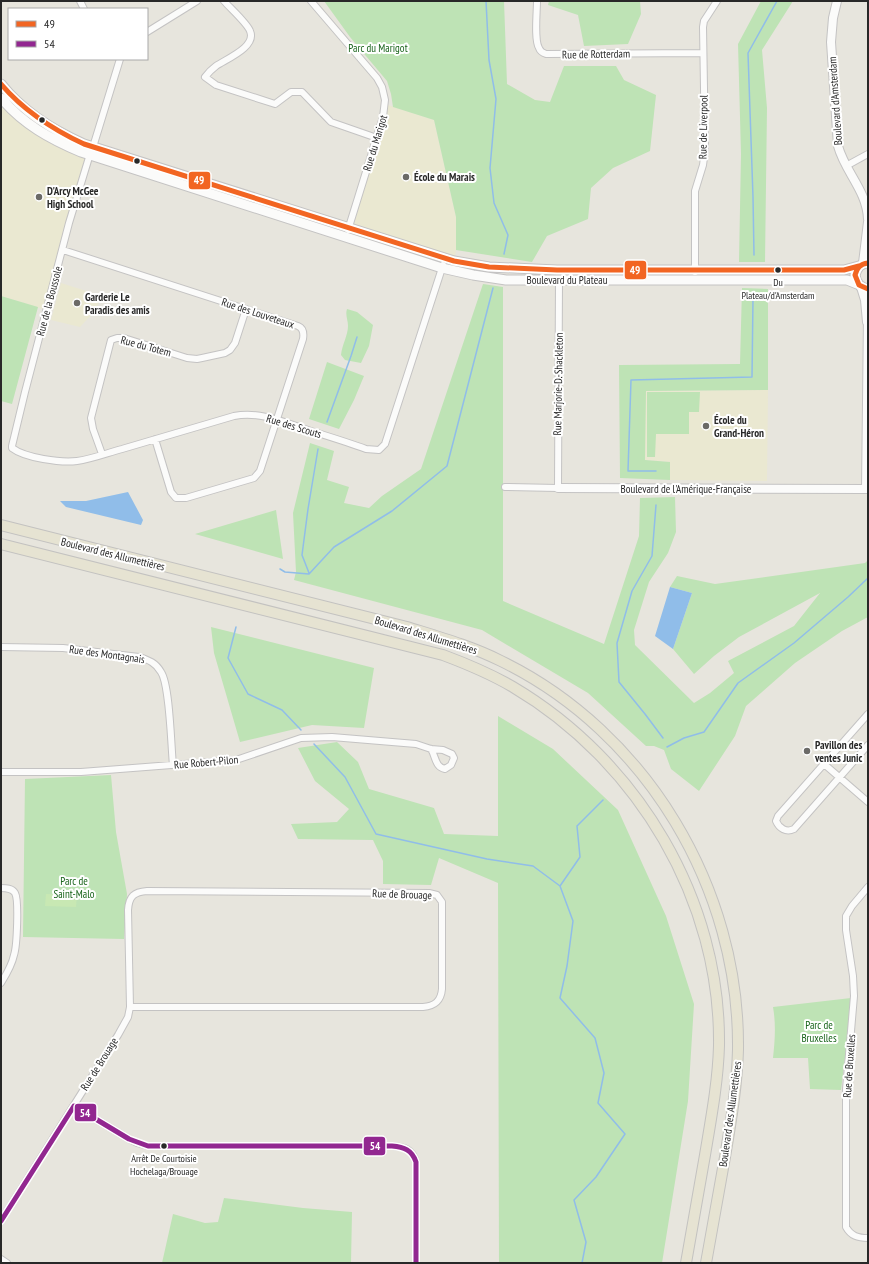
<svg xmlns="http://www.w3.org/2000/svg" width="869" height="1264" font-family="'PT Sans Narrow',sans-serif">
<rect width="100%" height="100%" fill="#e7e5dd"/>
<path fill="#eae8d1" d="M 1,98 L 20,117 L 90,154 L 46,310 L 1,296 Z
M 385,104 L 434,120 L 456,217 L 456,250 L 454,261 L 348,228 Z
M 61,283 L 102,296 L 95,311 L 80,327 L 51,320 Z
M 768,390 L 767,481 L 670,480 L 670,462 L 645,460 L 645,391 Z"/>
<path fill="#bee3b5" d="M 324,1 L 504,1 L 507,84 L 535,100 L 550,102 L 564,66 L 616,66 L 624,80 L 656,95 L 650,151 L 613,168 L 591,188 L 588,219 L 547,236 L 532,262 L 456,250 L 456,217 L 434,120 L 393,107 L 391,94 L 387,81 L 350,37 Z
M 549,1 L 640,1 L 641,14 L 628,44 L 584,46 L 578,15 L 548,5 Z
M 761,1 L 793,1 L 762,50 L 767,108 L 765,262 L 739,262 L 741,154 L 738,44 Z
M 483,284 L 503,287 L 503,601 L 604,644 L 639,536 L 640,498 L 675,497 L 676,532 L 668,553 L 649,582 L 634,630 L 635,645 L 694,703 L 710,693 L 734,673 L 728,661 L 794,626 L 820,593 L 739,637 L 714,656 L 694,674 L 673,649 L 692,593 L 670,587 L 677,576 L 715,584 L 865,563 L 868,560 L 868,617 L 842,631 L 795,663 L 746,706 L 735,736 L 699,791 L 671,769 L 664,750 L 654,746 L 646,746 L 588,693 L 482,630 L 294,580 L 296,572 L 293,513 L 310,443 L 334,451 L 327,480 L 349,487 L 344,503 L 369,508 L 382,496 L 421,469 Z
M 742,288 L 768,289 L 768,390 L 646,391 L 645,460 L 670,462 L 670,480 L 620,478 L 619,365 L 740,364 Z
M 1,296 L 38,307 L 12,404 L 1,401 Z
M 347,309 L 357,312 L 373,325 L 369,346 L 361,363 L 345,360 L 341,355 C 342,345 348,335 348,326 C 348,320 345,315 347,309 Z
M 327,362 L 364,376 L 354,400 L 339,429 L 309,419 Z
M 647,392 L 700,392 L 699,412 L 689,412 L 689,434 L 656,434 L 655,457 L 647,457 Z
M 276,510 L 283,559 L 195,534 Z
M 211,627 L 374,668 L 364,728 L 312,725 L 240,742 L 214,653 Z
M 498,716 L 553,749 L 618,810 L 666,916 L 694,1004 L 688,1101 L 662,1263 L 499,1263 L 498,883 L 439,858 L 431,885 L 383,884 L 383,861 L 373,840 L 298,839 L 291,824 L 337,822 L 349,809 L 315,781 L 298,748 L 337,742 L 358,762 L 369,789 L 434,808 L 444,834 L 498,836 Z
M 111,775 L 116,832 L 127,894 L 124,939 L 23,937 L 25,779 Z
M 851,998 L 849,1025 L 841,1090 L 810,1089 L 808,1058 L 773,1058 C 775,1040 776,1024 773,1007 Z
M 224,1198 L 303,1208 L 352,1212 L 351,1263 L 162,1263 L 173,1214 L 205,1223 L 218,1222 Z"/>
<path fill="#c8e8b3" d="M 46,894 L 77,895 L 76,907 L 45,906 Z"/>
<path fill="#90bde9" d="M 128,492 L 143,520 L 141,525 L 66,507 L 60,501 L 86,501 Z
M 670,587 L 692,593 L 673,649 L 655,636 Z"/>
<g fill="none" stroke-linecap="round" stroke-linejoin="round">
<path stroke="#90bde9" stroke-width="1.5" d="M 486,1 L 489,60 L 496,99 L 490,168 L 494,203 L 508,235 L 504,254
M 754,255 L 753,197 L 748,53 L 777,1
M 327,422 L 351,356 L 357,337
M 656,471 L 628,471 L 631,380 L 752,377 L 753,299
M 656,505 L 652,556 L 632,591 L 617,643 L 619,682 L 645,714 L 663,738
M 280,569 L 285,572 L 309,574 L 334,547 L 392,511 L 447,466 L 493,288
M 309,573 L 302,555 L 308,509 L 318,449
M 236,627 L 228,658 L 248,694 L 282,710 L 301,730
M 314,744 L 345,777 L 376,834 L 487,859 L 533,866 L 560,886
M 667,747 L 684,738 L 704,732 L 738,683 L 794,643 L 848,597 L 868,578
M 582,1263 L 586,1242 L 574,1200 L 596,1177 L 625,1134 L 598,1103 L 604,1073 L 595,1038 L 560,998 L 567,966 L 573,921 L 560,886 L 580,857 L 577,826 L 603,800"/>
<g stroke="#c4c3c3" stroke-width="8">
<path id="minor" d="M 80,1 L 84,9
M 224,1 C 230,8 247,23 250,31 C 257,47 226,59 216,66 C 212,69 208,73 205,77 L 216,85 L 275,104 L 291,92 L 302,92 L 331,122 L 377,138
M 311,1 L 377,78 L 382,87 L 385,100 L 383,117 L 348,230
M 537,1 C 537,12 534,40 539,48 C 540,51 543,53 546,54 L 703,53
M 147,32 L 197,1
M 93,147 L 120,59
M 90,154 L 69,223 L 25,392 L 12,446 L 12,448 C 25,458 61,463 77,461 C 92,459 107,453 122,449 C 159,438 196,427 234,416 C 260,411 284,422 308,430 C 327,436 347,442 366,449 L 379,450 L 385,444 L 443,265
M 846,166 L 868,154
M 63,250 L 298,326 C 303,328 304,333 303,339 L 260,471 L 254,478 L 186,498 L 176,498 L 171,492 L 155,439
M 695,272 L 695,191 L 703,165 L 705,150 L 703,27 L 704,21 L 717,1
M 102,454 L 93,429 L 91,418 L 111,340 L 117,338 L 124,338 L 187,358 L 197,359 L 202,358 L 225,353 L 230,350 L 235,343 L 246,309
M 505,487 L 558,488 L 559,280
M 1,647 L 63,648 L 139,657 C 149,660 156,663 161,672 C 170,685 171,747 173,765
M 868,714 L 778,816 L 776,821 C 779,828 786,833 794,829 L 868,745
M 824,764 L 868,802
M 1,772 L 81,772 L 236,760 L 301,738 L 332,737 L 416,744 L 431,749 L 443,750 L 452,754 L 454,758 L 451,765 L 445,769 C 435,767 436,757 431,749
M 868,887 L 852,906 L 846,916 L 846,930 L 853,976 L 854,996 L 846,1089 L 846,1227 C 851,1236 858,1238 868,1238
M 1,888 C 6,888 12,888 15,893 C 19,900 17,946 14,955 C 12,965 6,975 1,983
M 74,1106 L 129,1139 L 137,1143 L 148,1146 L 392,1146 C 405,1147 412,1149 416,1162 L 416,1263
M 1,1221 L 118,1035 L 128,1017 L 130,1007 L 128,910 C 129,896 134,892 147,891 L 429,893 L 437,895 L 442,902 L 442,989 C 441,1001 435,1006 423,1007 L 130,1007
M 1,1259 L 7,1263"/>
</g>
<g stroke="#c4c3c3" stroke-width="10">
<path id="tertiary" d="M 837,1 L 833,18 L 831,42 L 838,146 C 845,172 867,191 868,219
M 863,263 L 868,222
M 861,287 L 865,300 L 867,322
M 558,488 L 868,489
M 866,489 L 868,316"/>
</g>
<g stroke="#c4c3c3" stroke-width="11">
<path id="secondary" d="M 1,84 C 23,112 52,130 84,144 L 454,261 L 489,267 L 557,270 L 844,270 L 859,266
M 1,98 C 23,124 50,139 81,152 L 442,268 L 473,275 L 506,280 L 847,280 L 857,284
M 868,263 C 860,263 857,268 855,275 C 856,283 860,288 868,289"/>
</g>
<g stroke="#c3c2c0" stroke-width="12">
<path id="trunk" d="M 1,525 L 407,627 C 439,637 471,646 501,661 C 647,732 740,889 738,1050 C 737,1086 731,1121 725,1157 C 719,1192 712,1228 706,1263
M 1,544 L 443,655 C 467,664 491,674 513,687 C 638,761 721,900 719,1046 C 718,1082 711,1119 705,1155 C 699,1191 692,1227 686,1263"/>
</g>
<use href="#minor" stroke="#fbfbfa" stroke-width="6"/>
<use href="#tertiary" stroke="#fbfbfa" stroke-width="8"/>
<use href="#secondary" stroke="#fbfbfa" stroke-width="9"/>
<use href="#trunk" stroke="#e6e3d2" stroke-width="10"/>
<g stroke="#fff" stroke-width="8">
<path id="bus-1" d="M 1,84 C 24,111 52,129 84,144 L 454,261 L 489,267 L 557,270 L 844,270 L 859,266
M 868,263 C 860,264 857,268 855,275 L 859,285 L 868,289"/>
</g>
<g stroke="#fff" stroke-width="8">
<path id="bus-2" d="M 1,1221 L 74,1106 L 129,1139 L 148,1146 L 392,1146 C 404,1147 412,1150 416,1162 L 416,1263"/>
</g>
<use href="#bus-1" stroke="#f26522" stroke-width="5"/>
<use href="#bus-2" stroke="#922790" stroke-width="5"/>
</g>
<g fill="#282828" stroke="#fff" stroke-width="1.5">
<circle cx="42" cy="120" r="3.5"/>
<circle cx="137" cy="161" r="3.5"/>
<circle cx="778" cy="270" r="3.5"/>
<circle cx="164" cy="1146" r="3.5"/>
</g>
<g fill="#6b6a67" stroke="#fff" stroke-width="1.5">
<circle cx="406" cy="177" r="4"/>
<circle cx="39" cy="197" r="4"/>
<circle cx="77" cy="303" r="4"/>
<circle cx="706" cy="426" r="4"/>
<circle cx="807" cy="751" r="4"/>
</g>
<g text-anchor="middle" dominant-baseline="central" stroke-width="4" stroke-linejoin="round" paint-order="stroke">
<g font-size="10" fill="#282828" stroke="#fff">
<text x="778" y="282">Du<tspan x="778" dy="13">Plateau/d'Amsterdam</tspan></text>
<text x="164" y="1158">Arrêt De Courtoisie<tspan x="164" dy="13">Hochelaga/Brouage</tspan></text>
</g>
<g font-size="11" fill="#19641b" stroke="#fff">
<text x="378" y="48">Parc du Marigot</text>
<text x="74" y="881">Parc de<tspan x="74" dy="13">Saint-Malo</tspan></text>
<text x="819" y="1025">Parc de<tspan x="819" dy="13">Bruxelles</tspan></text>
</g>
<g font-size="11" fill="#282828" stroke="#fff">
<text transform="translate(596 54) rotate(-1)">Rue de Rotterdam</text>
<text transform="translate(835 101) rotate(-94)">Boulevard d'Amsterdam</text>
<text transform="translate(703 127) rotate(-89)">Rue de Liverpool</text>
<text transform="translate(375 143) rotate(-73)">Rue du Marigot</text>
<text x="567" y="280">Boulevard du Plateau</text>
<text transform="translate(49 301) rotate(-75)">Rue de la Boussole</text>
<text transform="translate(258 313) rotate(18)">Rue des Louveteaux</text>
<text transform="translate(146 346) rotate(15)">Rue du Totem</text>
<text transform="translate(558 384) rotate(-89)">Rue Marjorie-D.-Shackleton</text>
<text transform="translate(294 426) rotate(17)">Rue des Scouts</text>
<text x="686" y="489">Boulevard de l'Amérique-Française</text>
<text transform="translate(113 554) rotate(14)">Boulevard des Allumettières</text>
<text transform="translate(426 635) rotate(17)">Boulevard des Allumettières</text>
<text transform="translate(107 654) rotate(8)">Rue des Montagnais</text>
<text transform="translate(206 762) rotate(-5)">Rue Robert-Pilon</text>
<text transform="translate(402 894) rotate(2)">Rue de Brouage</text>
<text transform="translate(99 1064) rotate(-58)">Rue de Brouage</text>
<text transform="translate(849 1066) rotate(-86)">Rue de Bruxelles</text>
<text transform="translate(730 1114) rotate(-82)">Boulevard des Allumettières</text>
</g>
<g font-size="11" font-weight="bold" fill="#282828" stroke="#fff" text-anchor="start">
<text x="414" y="177">École du Marais</text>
<text x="47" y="191">D'Arcy McGee<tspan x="47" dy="13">High School</tspan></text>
<text x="85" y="297">Garderie Le<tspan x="85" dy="13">Paradis des amis</tspan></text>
<text x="714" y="420">École du<tspan x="714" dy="13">Grand-Héron</tspan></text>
<text x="815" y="745">Pavillon des<tspan x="815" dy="13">ventes Junic</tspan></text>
</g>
</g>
<g stroke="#fff" stroke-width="1.5">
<rect x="188" y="171" width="23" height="19" rx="4" fill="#f26522"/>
<rect x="624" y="260" width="23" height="20" rx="4" fill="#f26522"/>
<rect x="74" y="1103" width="23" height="19" rx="4" fill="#922790"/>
<rect x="363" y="1136" width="23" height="20" rx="4" fill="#922790"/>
</g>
<g font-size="11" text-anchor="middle" font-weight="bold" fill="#fff">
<text x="199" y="184">49</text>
<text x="635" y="274">49</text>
<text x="85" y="1117">54</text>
<text x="375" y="1150">54</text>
</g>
<rect width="869" height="1264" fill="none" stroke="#282828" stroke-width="4"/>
<rect x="8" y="8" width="140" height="52" fill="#ffffff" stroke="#a9a9a9"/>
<rect x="16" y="21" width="20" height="6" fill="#f26522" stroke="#a9a9a9"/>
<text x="44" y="28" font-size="12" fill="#282828">49</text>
<rect x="16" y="41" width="20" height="6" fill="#922790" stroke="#a9a9a9"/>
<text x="44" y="48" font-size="12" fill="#282828">54</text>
</svg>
